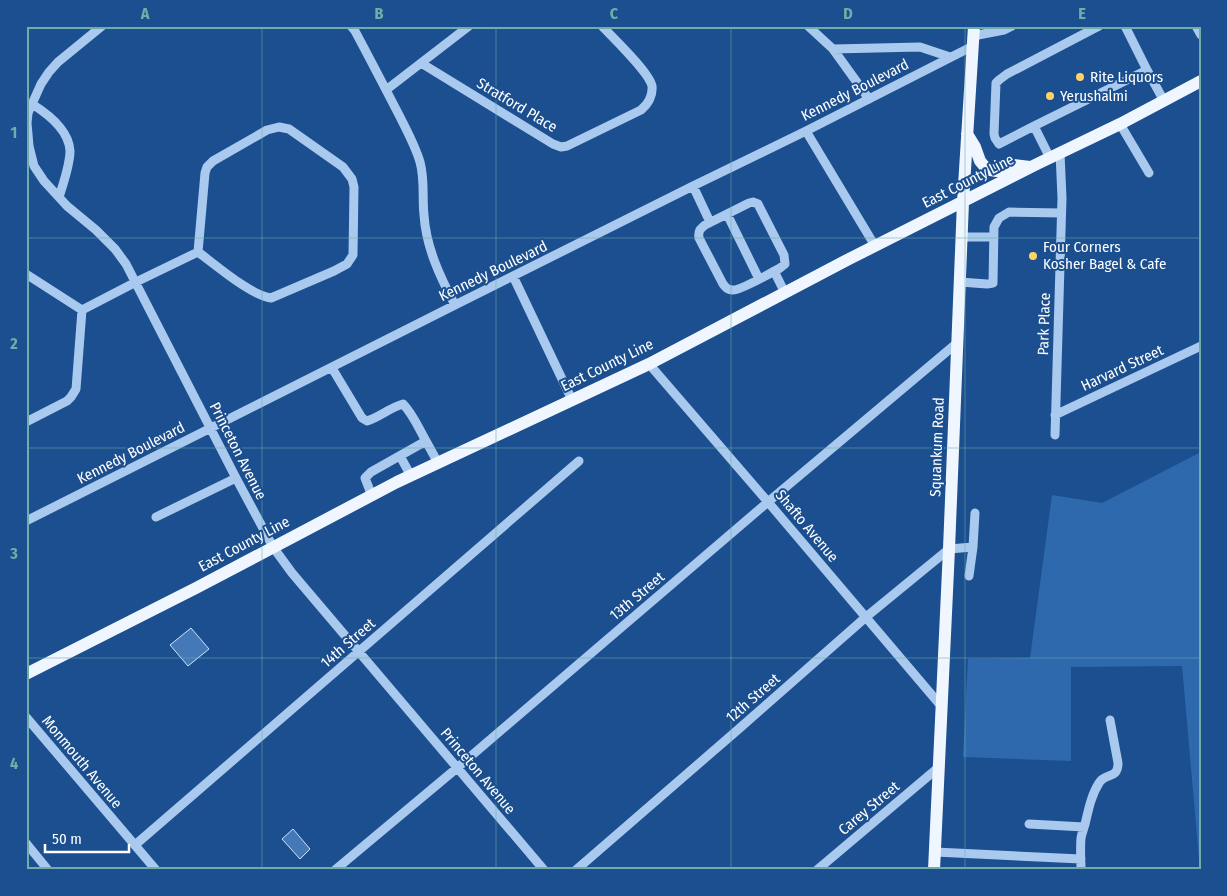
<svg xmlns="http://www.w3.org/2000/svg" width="1227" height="896" font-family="'Fira Sans Condensed',sans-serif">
<rect width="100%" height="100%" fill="#1b4f8f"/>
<path fill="#2e69ad" d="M 1201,452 L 1201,870 L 1200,870 L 1182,666 L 1071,667 L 1071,761 L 963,757 L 968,659 L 1030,658 L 1052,495 L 1102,503 Z"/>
<path fill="#4478b7" stroke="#cfe3fa" d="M 191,628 L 209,649 L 188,666 L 170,645 Z
M 293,829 L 310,849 L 300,859 L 282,839 Z"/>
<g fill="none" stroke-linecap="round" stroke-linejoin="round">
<path stroke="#a9c9ee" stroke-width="9" d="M 102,26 L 58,62 L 49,72 L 41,84 L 28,113 L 27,123 L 29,146 L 34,166 L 44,181 L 67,206 L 96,230 L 115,249 L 126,264 L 236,478 L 273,547 L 292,573 L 544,870
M 351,26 L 355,31 C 370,59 384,86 398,113 C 406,129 415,145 420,162 C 425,180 422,197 424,215 C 426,247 440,277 455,305
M 808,26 L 833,49 L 869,99
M 1125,26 L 1147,70
M 1196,26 L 1201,35
M 973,36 L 1004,30 L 1012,26
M 833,49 L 920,47 L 950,57
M 421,63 L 553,144 L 561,147 L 567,146 L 641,110 C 648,104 653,96 652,86 C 649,72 614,39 602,26
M 386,90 L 469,26
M 32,104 C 48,114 69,130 70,151 C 70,163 63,185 59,197
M 1120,124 L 1149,173
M 1034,126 L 999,144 L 995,138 L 994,134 L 996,83 L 999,80 L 1007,74 L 1099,26
M 279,127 L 289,129 L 343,167 L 352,179 L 354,187 L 353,255 L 347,264 L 334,271 L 271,298 C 250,295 216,265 198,252 L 205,173 L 207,167 L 213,161 L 267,130 Z
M 806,131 L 875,246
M 1050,158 L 1034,126 L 1147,70 L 1164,101
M 693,186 L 710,222
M 753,202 L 758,204 L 760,208 L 784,255 L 785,264 L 780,268 C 771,273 741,290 733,290 C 728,290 726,288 723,284 L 699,238 C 698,231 700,229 705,225 L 749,203 Z
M 727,214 L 759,279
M 962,237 L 994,237
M 774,271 L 785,293
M 26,274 L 82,310 L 76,389 L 71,397 L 67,401 L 26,422
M 513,276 L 572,400
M 960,282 L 987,284 L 993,283 L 994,227 L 999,218 L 1009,212 L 1061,213
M 82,310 L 136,282 L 198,252
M 649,364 L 768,502 L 942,707
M 332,368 L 362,418 L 367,421 C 380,417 389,408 403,404 C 413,414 419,429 426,441 L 371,472 L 365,478 L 372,496
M 1055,415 L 1201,346
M 1055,435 L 1062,198 L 1060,153
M 426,441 L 438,463
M 400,456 L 411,476
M 156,517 L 236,478
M 26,521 L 455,305 L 693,186 L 806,131 L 973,46
M 969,576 L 973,547 L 975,513
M 26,717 L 156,870
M 1029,824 L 1084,827
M 26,843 L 48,870
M 135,845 L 579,461
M 935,852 L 1081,859
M 335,870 L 457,768 L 768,502 L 957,343
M 576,870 L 741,727 L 866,617 L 949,549 L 973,547
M 817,870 L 939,767
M 1081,870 C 1081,860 1080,848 1081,838 C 1082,832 1085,826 1086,820 C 1089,807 1092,794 1099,783 C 1105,772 1118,780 1118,763 L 1110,720"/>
<path stroke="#f0f6ff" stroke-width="12" d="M 967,134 L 975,147 L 980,161 L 985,167 L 990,170 L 997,171 L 1003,170 L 1014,165 L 1030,167
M 26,674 L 196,588 L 397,482 L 649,364 L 849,259 L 1037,164 L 1120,124 L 1201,81
M 934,870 L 949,549 L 963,202 L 974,26"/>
</g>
<path fill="none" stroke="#6fada8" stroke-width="1" stroke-opacity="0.55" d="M 262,26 L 262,870M 496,26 L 496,870M 731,26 L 731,870M 965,26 L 965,870M 26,238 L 1201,238M 26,448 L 1201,448M 26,658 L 1201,658"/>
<g fill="#ffd166" stroke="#1b4f8f" stroke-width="2">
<circle cx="1080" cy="77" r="5"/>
<circle cx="1050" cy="96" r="5"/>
<circle cx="1033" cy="256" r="5"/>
</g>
<g text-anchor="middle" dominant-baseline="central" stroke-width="4" stroke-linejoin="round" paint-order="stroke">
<g font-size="15" fill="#fff" stroke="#1b4f8f" text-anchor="start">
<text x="1090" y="77">Rite Liquors</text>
<text x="1060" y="96">Yerushalmi</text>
<text x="1043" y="247">Four Corners<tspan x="1043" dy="17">Kosher Bagel &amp; Cafe</tspan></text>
</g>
<g font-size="15" fill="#fff" stroke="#1b4f8f">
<text transform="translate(855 90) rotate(-27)">Kennedy Boulevard</text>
<text transform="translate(517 105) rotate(31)">Stratford Place</text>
<text transform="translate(968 181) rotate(-27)">East County Line</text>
<text transform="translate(493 271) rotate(-26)">Kennedy Boulevard</text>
<text transform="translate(1044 324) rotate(-88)">Park Place</text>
<text transform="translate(607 365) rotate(-26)">East County Line</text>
<text transform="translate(1122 368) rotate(-25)">Harvard Street</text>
<text transform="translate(937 447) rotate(-88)">Squankum Road</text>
<text transform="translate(238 451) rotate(63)">Princeton Avenue</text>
<text transform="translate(131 453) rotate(-27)">Kennedy Boulevard</text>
<text transform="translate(807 526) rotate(50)">Shafto Avenue</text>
<text transform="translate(244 544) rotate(-28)">East County Line</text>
<text transform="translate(637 596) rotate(-40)">13th Street</text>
<text transform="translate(348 643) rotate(-41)">14th Street</text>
<text transform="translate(753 698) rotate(-41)">12th Street</text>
<text transform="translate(82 762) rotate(50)">Monmouth Avenue</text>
<text transform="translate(478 771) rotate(50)">Princeton Avenue</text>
<text transform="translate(869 808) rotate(-40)">Carey Street</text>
</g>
</g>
<rect width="1227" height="896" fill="none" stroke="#1b4f8f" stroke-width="55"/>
<path d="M45 844v8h84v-8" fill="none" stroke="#ffffff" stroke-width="2.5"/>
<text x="52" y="844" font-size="15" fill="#ffffff" stroke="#1b4f8f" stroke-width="4" paint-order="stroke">50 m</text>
<rect x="28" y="28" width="1172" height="840" fill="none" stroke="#6fada8" stroke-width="2"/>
<g font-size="16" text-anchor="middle" font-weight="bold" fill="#6fada8">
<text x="145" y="19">A</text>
<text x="379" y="19">B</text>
<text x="614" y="19">C</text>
<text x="848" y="19">D</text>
<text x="1082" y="19">E</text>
<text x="14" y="138">1</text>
<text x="14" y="349">2</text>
<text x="14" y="559">3</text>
<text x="14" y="769">4</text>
</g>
</svg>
